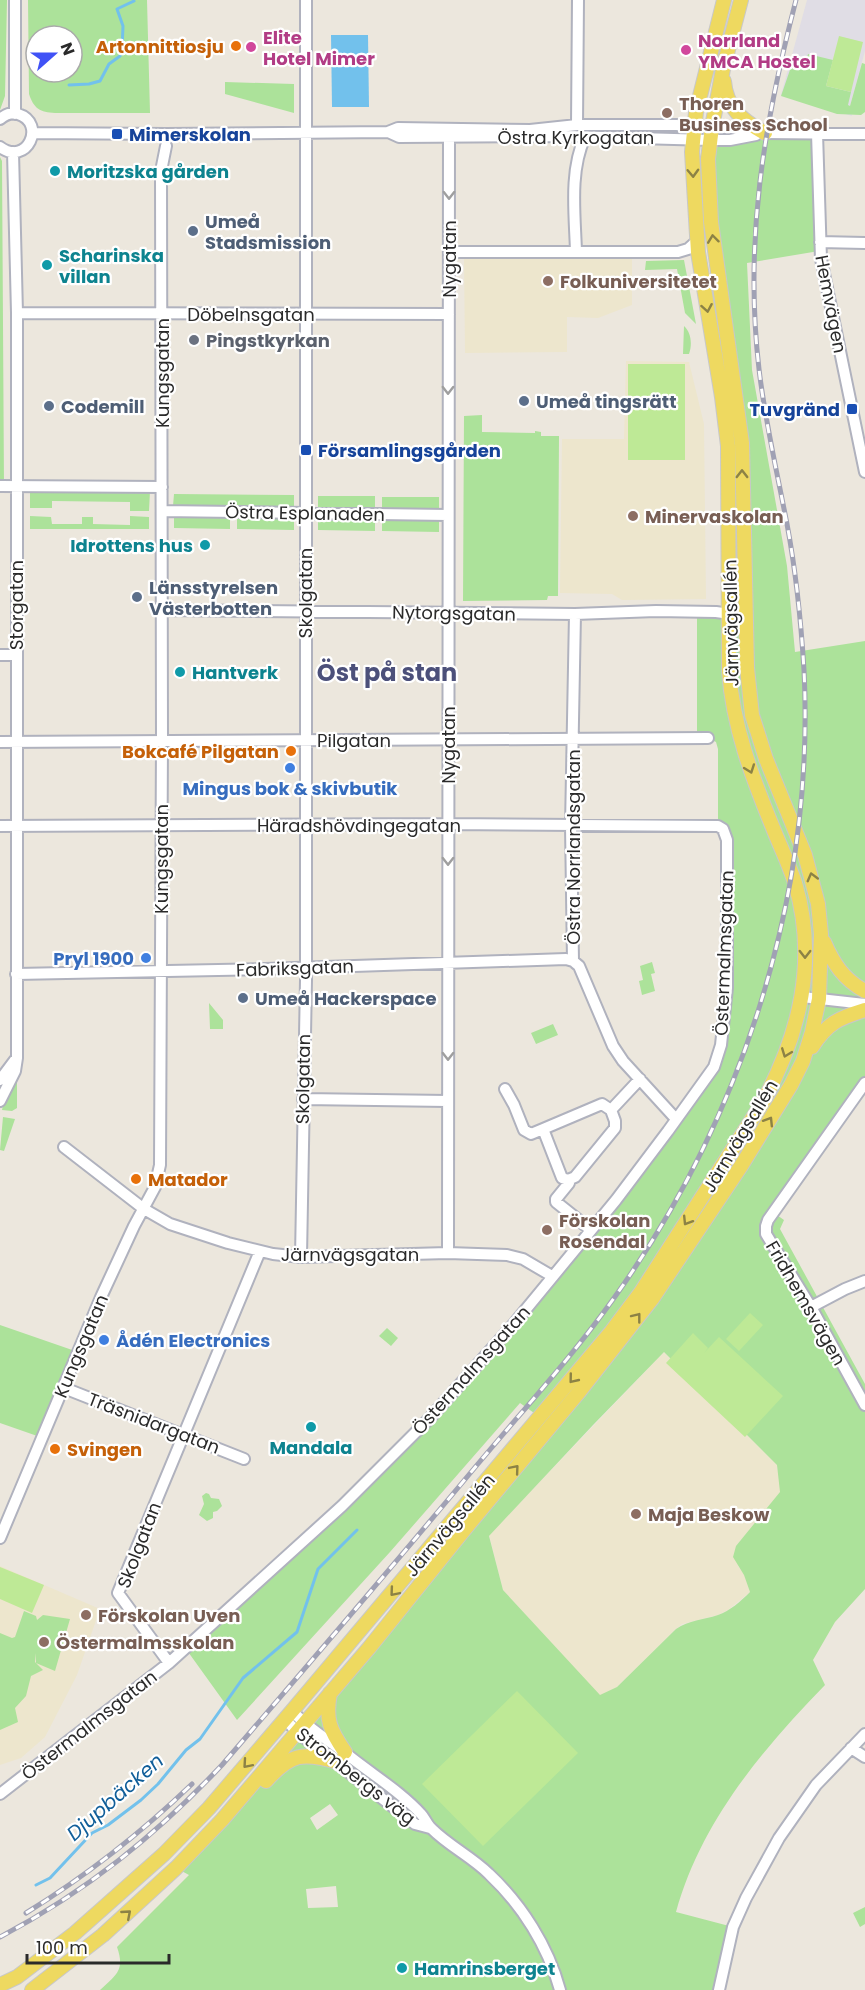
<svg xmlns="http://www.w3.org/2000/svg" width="865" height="1990" font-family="Poppins,sans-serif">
<rect width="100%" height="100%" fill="#ece7dd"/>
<path fill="#e0dde5" d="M 807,0 L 865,0 L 865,51 L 850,106 L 852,116 L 781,95 Z"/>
<path fill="#ede6cd" d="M 632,256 L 632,305 L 598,318 L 567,317 L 567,352 L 465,353 L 464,258 Z
M 626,361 L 689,362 L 704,424 L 706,599 L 622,600 L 612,594 L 560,593 L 562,439 L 624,439 Z
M 664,1352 L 777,1465 L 781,1492 L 736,1546 L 738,1566 L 744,1574 L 750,1592 L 728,1610 L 718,1615 L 682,1624 L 676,1629 L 617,1687 L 600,1696 L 503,1590 L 489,1535 Z
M 0,1566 L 100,1609 L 77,1675 L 45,1737 L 21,1758 L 0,1765 Z"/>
<path fill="#ace29a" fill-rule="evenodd" d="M 0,0 L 7,0 L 5,96 L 0,110 Z
M 28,0 L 147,0 L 150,113 L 55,113 C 40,112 34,109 29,94 ZM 36,36 L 72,36 L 72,72 L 36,72 Z
M 808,54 L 833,60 L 826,86 L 851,92 L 848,105 L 850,106 L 862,63 L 865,64 L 865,112 L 861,115 L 837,114 L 781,96 L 792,64 L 805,65 Z
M 225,82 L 294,84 L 294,113 L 225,94 Z
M 817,133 L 819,251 L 747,263 L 752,370 L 787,566 L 795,652 L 865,641 L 865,1083 L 774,1213 L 784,1220 L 780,1229 L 865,1384 L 865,1589 L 835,1622 L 813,1660 L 825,1685 C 761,1751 701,1822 676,1912 L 733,1927 L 719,1990 L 100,1990 C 117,1974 125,1970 117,1947 L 189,1875 L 176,1868 L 551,1425 L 520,1403 L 390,1552 L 237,1720 L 186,1649 L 252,1590 L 488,1353 L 692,1099 L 721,1045 L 727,840 L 718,826 L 718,749 L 716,742 L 708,738 L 697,738 L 697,612 L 745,616 L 743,487 L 717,274 L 710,140 ZM 664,1352 L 777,1465 L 780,1492 L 736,1546 L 733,1557 L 744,1575 L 750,1592 C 741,1601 730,1611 718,1615 C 703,1620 689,1620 676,1629 L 617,1687 L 600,1695 L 503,1590 L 489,1536 L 593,1425 ZM 330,1804 L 338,1815 L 317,1830 L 310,1818 ZM 336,1886 L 338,1907 L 308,1908 L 306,1889 Z
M 0,157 L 2,161 L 4,486 L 0,486 Z
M 684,260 L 696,324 L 685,313 L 677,269 L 645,270 L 646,261 Z
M 684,326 C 692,333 692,346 689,354 L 683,354 Z
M 482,415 L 482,432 L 535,433 L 535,431 L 541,432 L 541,436 L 559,436 L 558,596 L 548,596 L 547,600 L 463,601 L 464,416 Z
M 30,490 L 150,491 L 149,511 L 130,511 L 130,502 L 52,501 L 52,508 L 30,508 Z
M 174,494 L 294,495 L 294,507 L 173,506 Z
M 318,496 L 375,496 L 375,508 L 318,508 Z
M 382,497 L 439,497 L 439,509 L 382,508 Z
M 30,516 L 51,517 L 52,524 L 82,524 L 82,517 L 93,517 L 93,524 L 130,525 L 130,516 L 149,517 L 149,529 L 30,529 Z
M 174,516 L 230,517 L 230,529 L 174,528 Z
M 237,517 L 294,518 L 294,530 L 237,529 Z
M 318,518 L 375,519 L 375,531 L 318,530 Z
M 382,519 L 439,520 L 439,532 L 382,531 Z
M 652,962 L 655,973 L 651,974 L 655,991 L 642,995 L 639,981 L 643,980 L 640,966 Z
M 209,1003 L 223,1020 L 223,1029 L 210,1029 Z
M 553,1024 L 558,1035 L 536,1044 L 531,1033 Z
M 17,1077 L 17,1108 L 12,1111 L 2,1110 L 4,1101 Z
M 3,1117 L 15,1119 L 4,1151 L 0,1150 Z
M 0,1325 L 78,1352 L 43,1438 L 0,1423 Z
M 387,1328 L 398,1338 L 391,1346 L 379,1336 Z
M 206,1493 L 209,1494 L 211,1498 L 219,1499 L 222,1506 L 217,1511 L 213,1512 L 213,1518 L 207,1521 L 199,1515 L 204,1504 L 202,1496 Z
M 24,1611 L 36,1616 L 37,1620 L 43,1615 L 70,1619 L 55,1671 L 36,1663 L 36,1653 L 35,1662 L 43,1670 L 31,1676 L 26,1696 L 15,1708 L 18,1722 L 0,1730 L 0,1633 L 12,1638 L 15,1637 Z
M 865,1907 L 865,1924 L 860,1927 L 853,1913 Z"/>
<path fill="#bee996" d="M 839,36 L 863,42 L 851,92 L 826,86 Z
M 628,364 L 685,364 L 685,460 L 628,460 Z
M 750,1313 L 763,1325 L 739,1351 L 726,1339 Z
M 693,1333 L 708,1348 L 704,1353 L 719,1337 L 783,1396 L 745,1437 L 666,1363 Z
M 0,1567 L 44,1585 L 32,1613 L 0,1599 Z
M 517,1691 L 578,1753 L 483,1846 L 422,1784 Z"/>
<path fill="#72c1ec" d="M 331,35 L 368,35 L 369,107 L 332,107 Z"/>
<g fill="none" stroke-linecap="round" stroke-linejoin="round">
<path stroke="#72c1ec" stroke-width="3" d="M 69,85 L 89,84 L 100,81 L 109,64 L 120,56 L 122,51 L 123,26 L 117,9 L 134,1
M 36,1885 L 50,1878 L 92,1833 L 108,1825 L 141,1800 L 158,1784 L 186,1750 L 200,1739 L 243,1678 L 297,1632 L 318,1569 L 357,1530"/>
<g stroke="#b0b2be" stroke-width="14">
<path id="minor" d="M 15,114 L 15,0
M 0,119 C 6,114 11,112 18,114 C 47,123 27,167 0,147
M 577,125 L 578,0
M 388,132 L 399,137 L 565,136 L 710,140 L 730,140 L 756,135
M 33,133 L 166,134 L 388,132 L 398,128 L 530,130 L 577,125 L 676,125 L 732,128 L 765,133 L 865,134
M 817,133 L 821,259 L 865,472
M 820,242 L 865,243
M 450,252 L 678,252 L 688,249 L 697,241
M 576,252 C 575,215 569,171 585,137
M 17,313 L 449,314
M 0,486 L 162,487
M 162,511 L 448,515
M 162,610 L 575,614 L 656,611 L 716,612 L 745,616
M 575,614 L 571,826 L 573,961 L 579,966 L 613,1046 L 623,1061 L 676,1119
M 0,655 L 16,655
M 0,742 L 708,738
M 0,826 L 448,824 L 718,826 L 723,829 L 727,840 L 727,988 L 721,1045 L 714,1067 L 668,1131 L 616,1200 L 513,1325 L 430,1418 L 342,1506 L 169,1663 L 0,1794
M 16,974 L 265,969 L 566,959 L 573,961
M 802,997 L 865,1004
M 0,1080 L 15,1060
M 865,1083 L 768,1220 L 766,1226 L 766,1234 L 811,1307 L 865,1405
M 505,1089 L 514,1105 L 524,1130 L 531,1134 L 543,1129
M 303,1099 L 448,1101
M 0,1101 L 15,1071 L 17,1058 L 17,313 L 13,152
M 611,1110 L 615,1121 L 615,1128 L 575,1177 L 568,1180 L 562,1178 L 543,1129 L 602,1104 L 611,1110 L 640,1079
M 64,1147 L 144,1209 L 170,1224 L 228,1243 L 273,1254 L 301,1257 L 448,1253 L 507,1255 L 523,1259 L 552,1276
M 568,1180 L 569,1183 L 556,1199 L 556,1202 L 591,1230
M 448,1253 L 449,129
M 301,1257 L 306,980 L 306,0
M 811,1307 L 845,1289 L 865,1281
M 64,1388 L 244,1459
M 0,1538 L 102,1295 L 134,1226 L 155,1187 L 160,1165 L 162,741 L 161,171 L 166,146
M 169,1663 L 118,1593 L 260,1251
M 292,1711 C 310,1730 333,1743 353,1759 C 376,1777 402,1793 421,1814 C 425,1818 427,1825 432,1829 C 449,1846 472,1857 489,1874 C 522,1905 548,1946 560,1990
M 285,1719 L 297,1732 L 415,1824 L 430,1828
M 851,1748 L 865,1757
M 719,1990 L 733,1927 L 746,1898 L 779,1838 L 816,1785 L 865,1734"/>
</g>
<g stroke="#c8c8c8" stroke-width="16">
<path id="major" d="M 724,81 C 726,108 743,121 765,133
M 824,942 C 833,963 844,980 865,991
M 812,1047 C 827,1023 839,1018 865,1010
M 330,1693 C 325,1720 330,1730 345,1752
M 266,1781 C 291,1753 303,1752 338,1762
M 0,1985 L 17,1977 L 75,1933 L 164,1854 L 209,1808 L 292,1711 L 611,1332 L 641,1292 L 763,1102 C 800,1033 818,960 795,883 C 789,864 780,846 773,828 C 752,777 733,727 729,671 L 728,446 L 722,397 L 698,252 L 692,152 L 696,112 L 724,0
M 32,1990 L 103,1935 L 176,1868 L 222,1820 L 369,1648 L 464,1530 L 579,1392 L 652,1299 L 741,1166 L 791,1085 L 803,1061 L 812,1032 L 819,999 L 821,934 L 818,904 L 805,855 L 766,759 L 752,715 L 747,668 L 742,443 L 711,222 L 708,159 L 712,127 L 723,69 L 741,0"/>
</g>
<use href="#minor" stroke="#fff" stroke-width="10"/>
<use href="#major" stroke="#eed960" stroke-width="14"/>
<g stroke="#a0a1b4" stroke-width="5">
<path id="rail" d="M 26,1913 C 86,1876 141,1833 192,1784
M 0,1937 C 87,1891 155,1836 222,1765 C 308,1665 393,1566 477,1465 C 523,1410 572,1357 614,1298 C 743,1118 815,893 804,670 C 801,621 796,572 787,524 C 777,472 765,421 759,369 C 744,240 764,124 796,0"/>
</g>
<use href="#rail" stroke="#fff" stroke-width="3" stroke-dasharray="9" stroke-linecap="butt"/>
</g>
<defs><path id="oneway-chevron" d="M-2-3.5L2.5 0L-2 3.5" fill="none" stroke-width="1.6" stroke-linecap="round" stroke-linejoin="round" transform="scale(1.5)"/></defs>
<g stroke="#8c8245">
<use href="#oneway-chevron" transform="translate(693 173) rotate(88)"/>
<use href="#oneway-chevron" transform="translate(713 239) rotate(-97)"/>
<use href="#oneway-chevron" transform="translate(707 308) rotate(80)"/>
<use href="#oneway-chevron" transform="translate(742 474) rotate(-90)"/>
<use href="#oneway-chevron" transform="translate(750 769) rotate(70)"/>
<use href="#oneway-chevron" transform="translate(812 877) rotate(-105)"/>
<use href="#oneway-chevron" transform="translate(805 954) rotate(90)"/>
<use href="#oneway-chevron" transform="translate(786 1053) rotate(111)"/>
<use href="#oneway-chevron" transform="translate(769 1121) rotate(-58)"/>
<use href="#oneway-chevron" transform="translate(687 1221) rotate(122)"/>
<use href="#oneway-chevron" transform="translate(637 1317) rotate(-52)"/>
<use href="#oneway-chevron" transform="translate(573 1379) rotate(129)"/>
<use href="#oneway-chevron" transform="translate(515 1469) rotate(-50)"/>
<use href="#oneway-chevron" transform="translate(394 1592) rotate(130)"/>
<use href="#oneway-chevron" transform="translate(247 1764) rotate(131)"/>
<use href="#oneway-chevron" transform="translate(127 1914) rotate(-41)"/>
</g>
<g stroke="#9f9f9f">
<use href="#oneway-chevron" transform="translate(449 195) rotate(90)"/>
<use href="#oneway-chevron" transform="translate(448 390) rotate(90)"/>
<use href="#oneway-chevron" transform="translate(448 861) rotate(90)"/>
<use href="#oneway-chevron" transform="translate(448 1056) rotate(90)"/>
</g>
<g fill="#e8710a" stroke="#fff" stroke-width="2">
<circle cx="236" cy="46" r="6"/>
<circle cx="291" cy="751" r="6"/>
<circle cx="136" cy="1179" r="6"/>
<circle cx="55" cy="1449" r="6"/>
</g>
<g fill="#d1479c" stroke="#fff" stroke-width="2">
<circle cx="251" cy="47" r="6"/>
<circle cx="686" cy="50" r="6"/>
</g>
<g fill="#8d6e63" stroke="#fff" stroke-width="2">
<circle cx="667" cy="113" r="6"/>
<circle cx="548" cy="281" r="6"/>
<circle cx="633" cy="516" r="6"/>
<circle cx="547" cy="1230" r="6"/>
<circle cx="636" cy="1514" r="6"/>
<circle cx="86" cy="1615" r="6"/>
<circle cx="44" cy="1642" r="6"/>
</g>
<g fill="#1a4fb4" stroke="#fff" stroke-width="2">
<rect x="111" y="128" width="12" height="12" rx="3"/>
<rect x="846" y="403" width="12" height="12" rx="3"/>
<rect x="300" y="444" width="12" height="12" rx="3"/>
</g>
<g fill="#0f9aa8" stroke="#fff" stroke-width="2">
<circle cx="55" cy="171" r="6"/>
<circle cx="47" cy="265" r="6"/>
<circle cx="205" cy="545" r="6"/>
<circle cx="180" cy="672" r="6"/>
<circle cx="311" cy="1427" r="6"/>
<circle cx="402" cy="1968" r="6"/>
</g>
<g fill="#5c6f8a" stroke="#fff" stroke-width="2">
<circle cx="193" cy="231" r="6"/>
<circle cx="524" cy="401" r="6"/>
<circle cx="49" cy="406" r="6"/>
<circle cx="137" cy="597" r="6"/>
<circle cx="243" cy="998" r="6"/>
</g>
<circle fill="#6b7280" stroke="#fff" stroke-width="2" cx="194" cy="340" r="6"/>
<g fill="#3f7fe0" stroke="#fff" stroke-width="2">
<circle cx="290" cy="768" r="6"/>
<circle cx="146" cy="958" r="6"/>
<circle cx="104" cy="1340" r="6"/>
</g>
<g text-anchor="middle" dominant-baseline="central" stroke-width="4.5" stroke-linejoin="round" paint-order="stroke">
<g font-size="18" font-weight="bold" fill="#b23c85" stroke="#fff" text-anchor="start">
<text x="263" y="37">Elite<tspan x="263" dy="21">Hotel Mimer</tspan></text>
<text x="698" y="40">Norrland<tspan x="698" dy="21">YMCA Hostel</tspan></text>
</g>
<g font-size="18" font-weight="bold" fill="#c56008" stroke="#fff" text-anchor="end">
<text x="224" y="46">Artonnittiosju</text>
<text x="279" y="751">Bokcafé Pilgatan</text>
<text x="148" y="1179" text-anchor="start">Matador</text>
<text x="67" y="1449" text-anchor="start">Svingen</text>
</g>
<g font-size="18" font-weight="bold" fill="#785e54" stroke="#fff" text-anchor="start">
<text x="679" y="103">Thoren<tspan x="679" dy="21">Business School</tspan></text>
<text x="560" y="281">Folkuniversitetet</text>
<text x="645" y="516">Minervaskolan</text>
<text x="559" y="1220">Förskolan<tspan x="559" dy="21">Rosendal</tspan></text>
<text x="648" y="1514">Maja Beskow</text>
<text x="98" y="1615">Förskolan Uven</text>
<text x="56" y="1642">Östermalmsskolan</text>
</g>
<g font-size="18" font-weight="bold" fill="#164399" stroke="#fff" text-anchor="start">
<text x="129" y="134">Mimerskolan</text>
<text x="840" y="409" text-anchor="end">Tuvgränd</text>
<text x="318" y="450">Församlingsgården</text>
</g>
<g font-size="18" fill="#2a2a2a" stroke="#fff">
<text x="576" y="137">Östra Kyrkogatan</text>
<text transform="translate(449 259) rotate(-90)">Nygatan</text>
<text transform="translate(831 304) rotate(79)">Hemvägen</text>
<text x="251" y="314">Döbelnsgatan</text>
<text transform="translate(162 373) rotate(-90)">Kungsgatan</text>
<text transform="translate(305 513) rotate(1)">Östra Esplanaden</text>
<text transform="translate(305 593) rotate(-90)">Skolgatan</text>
<text transform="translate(16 605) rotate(-90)">Storgatan</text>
<text transform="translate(454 613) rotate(1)">Nytorgsgatan</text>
<text transform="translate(731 623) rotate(-91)">Järnvägsallén</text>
<text x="354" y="740">Pilgatan</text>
<text transform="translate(448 745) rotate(-90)">Nygatan</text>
<text x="359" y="825">Häradshövdingegatan</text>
<text transform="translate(573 847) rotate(-90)">Östra Norrlandsgatan</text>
<text transform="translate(161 859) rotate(-90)">Kungsgatan</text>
<text transform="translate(724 953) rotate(-88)">Östermalmsgatan</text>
<text transform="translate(295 968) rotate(-2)">Fabriksgatan</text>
<text transform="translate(303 1079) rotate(-89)">Skolgatan</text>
<text transform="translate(740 1136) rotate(-59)">Järnvägsallén</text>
<text x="350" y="1254">Järnvägsgatan</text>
<text transform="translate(806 1303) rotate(60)">Fridhemsvägen</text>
<text transform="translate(81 1346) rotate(-67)">Kungsgatan</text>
<text transform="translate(471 1370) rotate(-48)">Östermalmsgatan</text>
<text transform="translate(154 1423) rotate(21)">Träsnidargatan</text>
<text transform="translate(450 1525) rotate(-50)">Järnvägsallén</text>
<text transform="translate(139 1545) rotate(-69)">Skolgatan</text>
<text transform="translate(89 1725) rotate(-38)">Östermalmsgatan</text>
<text transform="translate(356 1776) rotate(38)">Strombergs väg</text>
</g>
<g font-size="18" font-weight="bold" fill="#0d838f" stroke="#fff" text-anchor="start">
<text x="67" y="171">Moritzska gården</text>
<text x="59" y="255">Scharinska<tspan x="59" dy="21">villan</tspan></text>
<text x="193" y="545" text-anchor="end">Idrottens hus</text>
<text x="192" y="672">Hantverk</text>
<text x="311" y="1447" text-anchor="middle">Mandala</text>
<text x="414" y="1968">Hamrinsberget</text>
</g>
<g font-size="18" font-weight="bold" fill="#4e5e75" stroke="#fff" text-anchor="start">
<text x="205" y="221">Umeå<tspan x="205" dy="21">Stadsmission</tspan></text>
<text x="536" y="401">Umeå tingsrätt</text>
<text x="61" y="406">Codemill</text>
<text x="149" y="587">Länsstyrelsen<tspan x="149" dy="21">Västerbotten</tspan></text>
<text x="255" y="998">Umeå Hackerspace</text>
</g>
<g font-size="18" font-weight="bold" fill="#5b616d" stroke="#fff" text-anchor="start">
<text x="206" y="340">Pingstkyrkan</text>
</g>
<g font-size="18" font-weight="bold" fill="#366cbe" stroke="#fff">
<text x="290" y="788">Mingus bok &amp; skivbutik</text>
<text x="134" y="958" text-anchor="end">Pryl 1900</text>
<text x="116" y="1340" text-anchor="start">Ådén Electronics</text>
</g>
<g font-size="20" font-style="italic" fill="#105e99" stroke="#fff">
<text transform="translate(115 1797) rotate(-41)">Djupbäcken</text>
</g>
<g font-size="24" font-weight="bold" fill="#4c507a" stroke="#fff">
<text x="387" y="672">Öst på stan</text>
</g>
</g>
<g transform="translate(54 54) rotate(69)"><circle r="28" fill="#ffffff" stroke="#aaaaaa" stroke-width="1.5"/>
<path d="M0-4.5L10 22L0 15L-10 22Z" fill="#4052f6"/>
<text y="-9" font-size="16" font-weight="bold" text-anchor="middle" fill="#2a2a2a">N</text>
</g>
<path d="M27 1954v9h142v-9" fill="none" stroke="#2a2a2a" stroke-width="3"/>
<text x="36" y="1954" font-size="18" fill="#2a2a2a" stroke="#ffffff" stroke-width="4.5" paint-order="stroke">100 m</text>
</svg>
